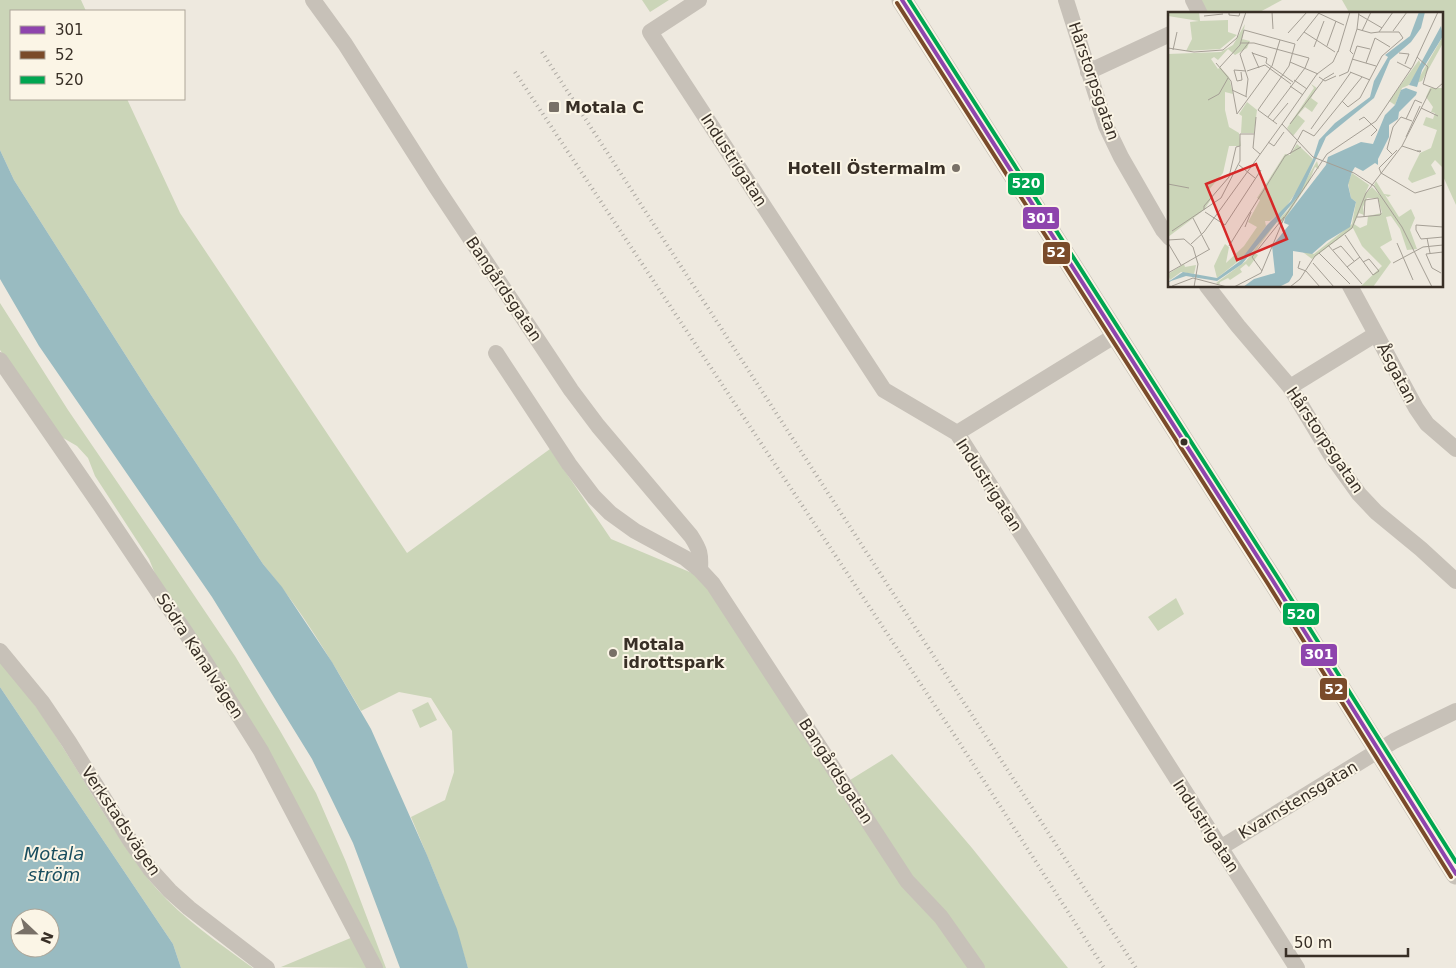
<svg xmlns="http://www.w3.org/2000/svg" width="1456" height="968" font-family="'DejaVu Sans',sans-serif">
<rect width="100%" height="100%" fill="#eee9df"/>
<path fill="#cbd5b8" d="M 0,0 L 81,0 L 86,11 L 11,11 L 11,99 L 127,99 L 180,213 L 407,553 L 550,449 L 611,539 L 723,586 L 842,785 L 892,754 L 972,848 L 1068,968 L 468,968 C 453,916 432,867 411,817 L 445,800 L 454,772 L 452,731 L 431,698 L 399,692 L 361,711 C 331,660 301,609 263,564 L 151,395 L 14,180 L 0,150 Z
M 642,0 L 669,0 L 650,12 Z
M 1193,0 L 1282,0 L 1256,14 L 1199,14 Z
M 1342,0 L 1456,0 L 1456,205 L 1442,174 L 1442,14 L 1350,14 Z
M 0,303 L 68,410 L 163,549 L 235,656 L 279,729 L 316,793 L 346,862 L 386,968 L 379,968 L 163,593 L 149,559 L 95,476 L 88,458 L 77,446 L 58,435 L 0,350 Z
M 1176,598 L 1184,614 L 1158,631 L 1148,617 Z
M 0,662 C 47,713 78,775 116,832 C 128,851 141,871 156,888 C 183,919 219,943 253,968 L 181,968 L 173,944 L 0,687 Z
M 428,702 L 437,720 L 420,728 L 412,710 Z
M 353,937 L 370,968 L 281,967 Z"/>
<path fill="#99bbc1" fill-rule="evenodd" d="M 0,150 L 14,180 L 151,395 L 263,564 L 282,587 L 332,662 L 371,729 L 427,855 L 457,929 L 468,968 L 400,968 L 353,843 L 312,759 L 212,597 L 39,346 L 0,279 Z
M 0,687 L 173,944 L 181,968 L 0,968 ZM 20,918 L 50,918 L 50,948 L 20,948 Z"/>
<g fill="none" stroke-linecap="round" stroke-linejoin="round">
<path stroke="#c7c1b8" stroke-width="16" d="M 313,0 L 345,44 L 436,187 L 571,390 L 598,426 L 691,536 C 700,550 701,554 700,570
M 699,0 L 650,32 L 884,390 L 957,433 L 1297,968
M 1066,0 L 1106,126 L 1121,157 L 1163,230 L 1170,238
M 1193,0 L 1200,14
M 1088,72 L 1170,34
M 1207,286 L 1238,326 L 1290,387 L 1331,455 L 1359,494 L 1376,512 L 1421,549 L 1456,581
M 1350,286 L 1416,408 L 1427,424 L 1456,449
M 496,353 L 569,464 L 594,497 L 610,513 L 635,531 L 685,558 L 700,570 L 713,584 L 907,881 L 941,917 L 977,968
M 0,360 L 100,505 L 204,660 L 261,751 L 375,968
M 1290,387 L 1376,334
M 957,433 L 1116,335
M 0,651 L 42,702 L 69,742 L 131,842 L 150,869 L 170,891 L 189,908 L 267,968
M 1220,848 L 1394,741 L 1456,711"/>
<path stroke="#c7c1b8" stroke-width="21" d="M 902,0 L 1273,581 L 1456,874"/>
<path stroke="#aeaaa3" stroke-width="4" stroke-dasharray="1 4" stroke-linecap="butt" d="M 542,52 L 1136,968
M 515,72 L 957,739 L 1104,968"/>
<g stroke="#fbf5e6" stroke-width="8">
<path id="bus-1" d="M 902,0 L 1273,581 L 1456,874"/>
</g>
<g stroke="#fbf5e6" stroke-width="8">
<path id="bus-2" d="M 897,3 L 1268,584 L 1451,877"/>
</g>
<g stroke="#fbf5e6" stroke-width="8">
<path id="bus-3" d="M 909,0 L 1278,578 L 1456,862"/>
</g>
<use href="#bus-1" stroke="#8e44ad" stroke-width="4"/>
<use href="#bus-2" stroke="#7a4b2a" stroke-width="4"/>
<use href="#bus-3" stroke="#00a651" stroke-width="4"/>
</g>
<g fill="#787067" stroke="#fbf5e6" stroke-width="2">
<rect x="548" y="101" width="12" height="12" rx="2.5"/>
<circle cx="956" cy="168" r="5"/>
<circle cx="613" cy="653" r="5"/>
</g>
<circle fill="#382f26" stroke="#fbf5e6" stroke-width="2" cx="1184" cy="442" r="4.5"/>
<g text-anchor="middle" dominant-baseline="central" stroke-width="4" stroke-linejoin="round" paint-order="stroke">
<g font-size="16" fill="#382f26" stroke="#fbf5e6">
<text transform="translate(1094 81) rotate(71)">Hårstorpsgatan</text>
<text transform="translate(734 160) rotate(57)">Industrigatan</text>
<text transform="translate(504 289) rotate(56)">Bangårdsgatan</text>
<text transform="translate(1397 373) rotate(62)">Åsgatan</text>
<text transform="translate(1325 440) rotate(56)">Hårstorpsgatan</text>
<text transform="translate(989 485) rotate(57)">Industrigatan</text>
<text transform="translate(200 656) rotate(57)">Södra Kanalvägen</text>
<text transform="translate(836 771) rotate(57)">Bangårdsgatan</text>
<text transform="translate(1298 800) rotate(-31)">Kvarnstensgatan</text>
<text transform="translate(121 821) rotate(56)">Verkstadsvägen</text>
<text transform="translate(1206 826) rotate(57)">Industrigatan</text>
</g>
<g font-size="16" font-weight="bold" fill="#382f26" stroke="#fbf5e6" text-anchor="start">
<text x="565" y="107">Motala C</text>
<text x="946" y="168" text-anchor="end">Hotell Östermalm</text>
<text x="623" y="644">Motala<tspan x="623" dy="18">idrottspark</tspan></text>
</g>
<g font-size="18" font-style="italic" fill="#184d5e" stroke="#fbf5e6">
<text x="54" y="853">Motala<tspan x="54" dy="21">ström</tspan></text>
</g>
</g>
<g transform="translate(1168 12)">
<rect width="275" height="275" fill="#eee9df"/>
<path d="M 0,0 L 31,0 L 32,9 L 60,8 L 60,20 L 69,23 L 52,37 L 18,39 L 24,27 L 22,10 L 31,9 L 0,4 ZM 77,12 L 74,27 L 82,29 L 79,36 L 67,43 L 60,37 L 50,48 L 46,45 L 43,47 L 50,57 L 52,55 L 61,65 L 65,82 L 57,80 L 57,98 L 61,115 L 71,121 L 73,134 L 61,134 L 55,161 L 40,179 L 45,184 L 36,198 L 0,225 L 0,42 L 53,40 L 65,33 ZM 275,24 L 275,31 L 254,69 L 248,71 ZM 251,48 L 253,53 L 241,73 L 234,76 L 227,93 L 221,89 ZM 143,72 L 149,76 L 143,86 L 150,91 L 144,100 L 137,95 L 130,103 L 137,109 L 125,124 L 119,116 L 146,76 ZM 262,76 L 275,76 L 275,156 L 267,148 L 263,153 L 268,162 L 244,171 L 240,167 L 242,161 L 252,141 L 263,136 L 269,118 L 255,113 L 258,105 L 265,107 L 267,101 L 263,100 L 265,95 L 258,85 ZM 79,90 L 89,98 L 86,121 L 73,121 L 74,104 L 71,102 ZM 129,132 L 145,147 L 133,173 L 118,195 L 102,209 L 97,209 L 98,214 L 78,243 L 49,266 L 46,254 L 53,239 L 57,232 L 61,235 L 58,251 L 76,234 L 89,215 L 80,210 L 92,188 L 89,186 L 117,142 L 122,143 ZM 149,149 L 151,157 L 147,155 L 141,170 L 113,213 L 109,210 L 91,234 L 87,241 L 90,243 L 81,255 L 78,252 L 72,257 L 74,260 L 62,268 L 60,266 L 52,270 L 51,273 L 48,271 L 78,249 L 103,215 L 120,198 ZM 184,161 L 201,173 L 197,182 L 204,175 L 213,184 L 206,173 L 208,169 L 216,182 L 223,183 L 220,185 L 217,183 L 231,205 L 243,197 L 247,206 L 242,218 L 249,237 L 239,238 L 232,217 L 223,204 L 218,205 L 224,228 L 212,235 L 223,250 L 205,275 L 192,275 L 214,254 L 194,234 L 185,216 L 144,247 L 132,238 L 146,242 L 184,212 L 188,190 L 183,186 L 180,171 ZM 199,186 L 210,186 L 214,201 L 200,204 L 199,213 L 192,216 L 186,212 L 191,201 L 196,203 L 195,195 ZM 16,252 L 17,255 L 28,253 L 26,262 L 13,260 L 2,268 L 0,262 Z" fill="#cbd5b8" fill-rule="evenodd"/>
<path d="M 251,0 L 257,0 L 253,16 L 243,30 L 222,48 L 206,86 L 158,125 L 132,182 L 74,252 L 49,269 L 18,264 L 0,270 L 15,260 L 49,266 L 72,249 L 99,213 L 123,189 L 145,147 L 151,128 L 167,111 L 202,85 L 206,69 L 220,45 L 217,43 L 242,24 ZM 273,14 L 275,24 L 254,58 L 249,75 L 241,73 ZM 238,76 L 249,80 L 248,83 L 231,100 L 230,107 L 221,113 L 221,125 L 210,147 L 210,153 L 207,151 L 195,159 L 187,155 L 184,160 L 180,173 L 183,186 L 188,190 L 182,215 L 159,229 L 144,242 L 125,239 L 125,263 L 121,270 L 111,275 L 75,275 L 86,267 L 107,261 L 104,234 L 121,213 L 116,211 L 117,206 L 158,153 L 160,145 L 193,130 L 205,132 L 217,103 L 227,93 L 233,78 Z" fill="#99bbc1"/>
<path fill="none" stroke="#a59f95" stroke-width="1" d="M 61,0 L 61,3 L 71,4 L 72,0M 104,0 L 105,17M 148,0 L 176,13M 191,0 L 189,17 L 203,21 L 211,20 L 225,0M 190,2 L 214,16M 36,4 L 55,2M 194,19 L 203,0M 225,19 L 239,0M 136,20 L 167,40M 120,21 L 139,0M 129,29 L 151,1M 73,31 L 86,31 L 141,46 L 137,56 L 100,105M 159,34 L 168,9M 146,35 L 156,9M 0,36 L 26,40 L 55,38 L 69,26 L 78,0M 5,38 L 9,20M 170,39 L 165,50 L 149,62 L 114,112 L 145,145 L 186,161 L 206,174 L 234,215 L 264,275M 84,40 L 91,56M 170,40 L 182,0M 84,41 L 99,46 L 98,51 L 125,70M 231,41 L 241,42 L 237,52M 185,42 L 182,39 L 189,17M 249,45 L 260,55 L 255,72 L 268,77 L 275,71M 184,47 L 208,54M 122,50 L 150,62M 229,50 L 243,57M 48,51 L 63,69 L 69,102M 198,51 L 207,26 L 222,35M 97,53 L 123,72M 52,55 L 72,33 L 76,18 L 127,32 L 121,54 L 90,98 L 109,112M 79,59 L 97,53M 73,60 L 74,68 L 69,69 L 66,58 L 78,59M 182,60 L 202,68M 171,64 L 180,60 L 189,34 L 202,37M 151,65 L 157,69 L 168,64M 126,68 L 139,77M 122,74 L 135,83M 64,78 L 79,85M 78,84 L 80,67 L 72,42 L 81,30M 40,88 L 51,82 L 60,66M 174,89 L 180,95 L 192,86 L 214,44 L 235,26 L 231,20 L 211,20M 253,96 L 270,104M 69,102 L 104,54 L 112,28M 88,105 L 85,136 L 92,142M 238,107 L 247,88 L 254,91M 191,108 L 196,105 L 209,118 L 203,124M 105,109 L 120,91M 122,112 L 156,67 L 166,61M 143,117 L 183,60M 238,125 L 252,94M 100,130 L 106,134 L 116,120M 234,134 L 252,140 L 253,139 L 249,139M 122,142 L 135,118 L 146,124 L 194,65M 225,143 L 219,137 L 225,115 L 233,105 L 244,109M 71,153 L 87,166M 213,161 L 211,156 L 229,138M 213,161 L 247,181 L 275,173M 0,172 L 21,176M 36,198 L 36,194 L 61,165 L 68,135 L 72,134M 37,200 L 57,213 L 93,158M 189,205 L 192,205 L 212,203 L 213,202 L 210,186 L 197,188 L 196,205M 25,206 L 41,237M 77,215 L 83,200M 275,215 L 248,213 L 248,218 L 253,227 L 275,225M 4,219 L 53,186 L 72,149 L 72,122 L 86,122M 177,223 L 191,244 L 205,263 L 211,259 L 201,247 L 195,250M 259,226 L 262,241M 0,228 L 16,227 L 25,235 L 30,252 L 26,275M 0,231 L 13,253M 229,231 L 245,268M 23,232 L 36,220 L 114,112M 160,233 L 194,272M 61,234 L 117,144 L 133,135M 165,238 L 173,234 L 186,249M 151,241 L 182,272M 132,249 L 130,256 L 138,259 L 152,275M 145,251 L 166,275M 225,251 L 255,235 L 275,233M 179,255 L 192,245M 94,259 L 84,245 L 116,205M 0,261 L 42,237M 273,261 L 264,256 L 258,242 L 275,240M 4,274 L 25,266 L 59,275M 66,275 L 93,261 L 116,206 L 159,142 L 208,109 L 245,54 L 270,0M 122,275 L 132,267 L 147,244 L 184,216 L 198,181 L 234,134 L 263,77"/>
<path fill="#d62828" fill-opacity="0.15" stroke="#d62828" stroke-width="2.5" d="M 88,152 L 119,227 L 69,248 L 38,172 Z"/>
<rect width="275" height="275" fill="none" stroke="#382f26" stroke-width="2.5"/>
</g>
<g stroke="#fbf5e6" stroke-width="2">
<rect x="1007" y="172" width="38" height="24" rx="5" fill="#00a651"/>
<rect x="1022" y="206" width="38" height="24" rx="5" fill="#8e44ad"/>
<rect x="1042" y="241" width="29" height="24" rx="5" fill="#7a4b2a"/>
<rect x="1282" y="602" width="38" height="24" rx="5" fill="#00a651"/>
<rect x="1300" y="643" width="38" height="24" rx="5" fill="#8e44ad"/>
<rect x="1319" y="677" width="29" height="24" rx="5" fill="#7a4b2a"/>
</g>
<g font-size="14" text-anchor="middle" font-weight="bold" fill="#fff">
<text x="1026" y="188">520</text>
<text x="1041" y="223">301</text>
<text x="1056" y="257">52</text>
<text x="1301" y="619">520</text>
<text x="1319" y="659">301</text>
<text x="1334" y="694">52</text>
</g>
<rect x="10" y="10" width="175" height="90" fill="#fbf5e6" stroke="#ada699"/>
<rect x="20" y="26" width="25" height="8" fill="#8e44ad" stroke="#ada699"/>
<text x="55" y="35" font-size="15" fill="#382f26">301</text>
<rect x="20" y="51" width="25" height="8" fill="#7a4b2a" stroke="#ada699"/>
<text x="55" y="60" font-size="15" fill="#382f26">52</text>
<rect x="20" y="76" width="25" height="8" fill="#00a651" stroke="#ada699"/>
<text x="55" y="85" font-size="15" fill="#382f26">520</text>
<g transform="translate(35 933) rotate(112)"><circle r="24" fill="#fbf5e6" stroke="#ada699"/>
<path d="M0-4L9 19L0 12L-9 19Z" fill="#787067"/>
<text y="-8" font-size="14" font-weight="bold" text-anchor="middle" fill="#382f26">N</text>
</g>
<path d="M1286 948v8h122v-8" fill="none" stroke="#382f26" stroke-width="2.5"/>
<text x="1294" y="948" font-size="15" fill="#382f26" stroke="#fbf5e6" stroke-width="4" paint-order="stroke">50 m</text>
</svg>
